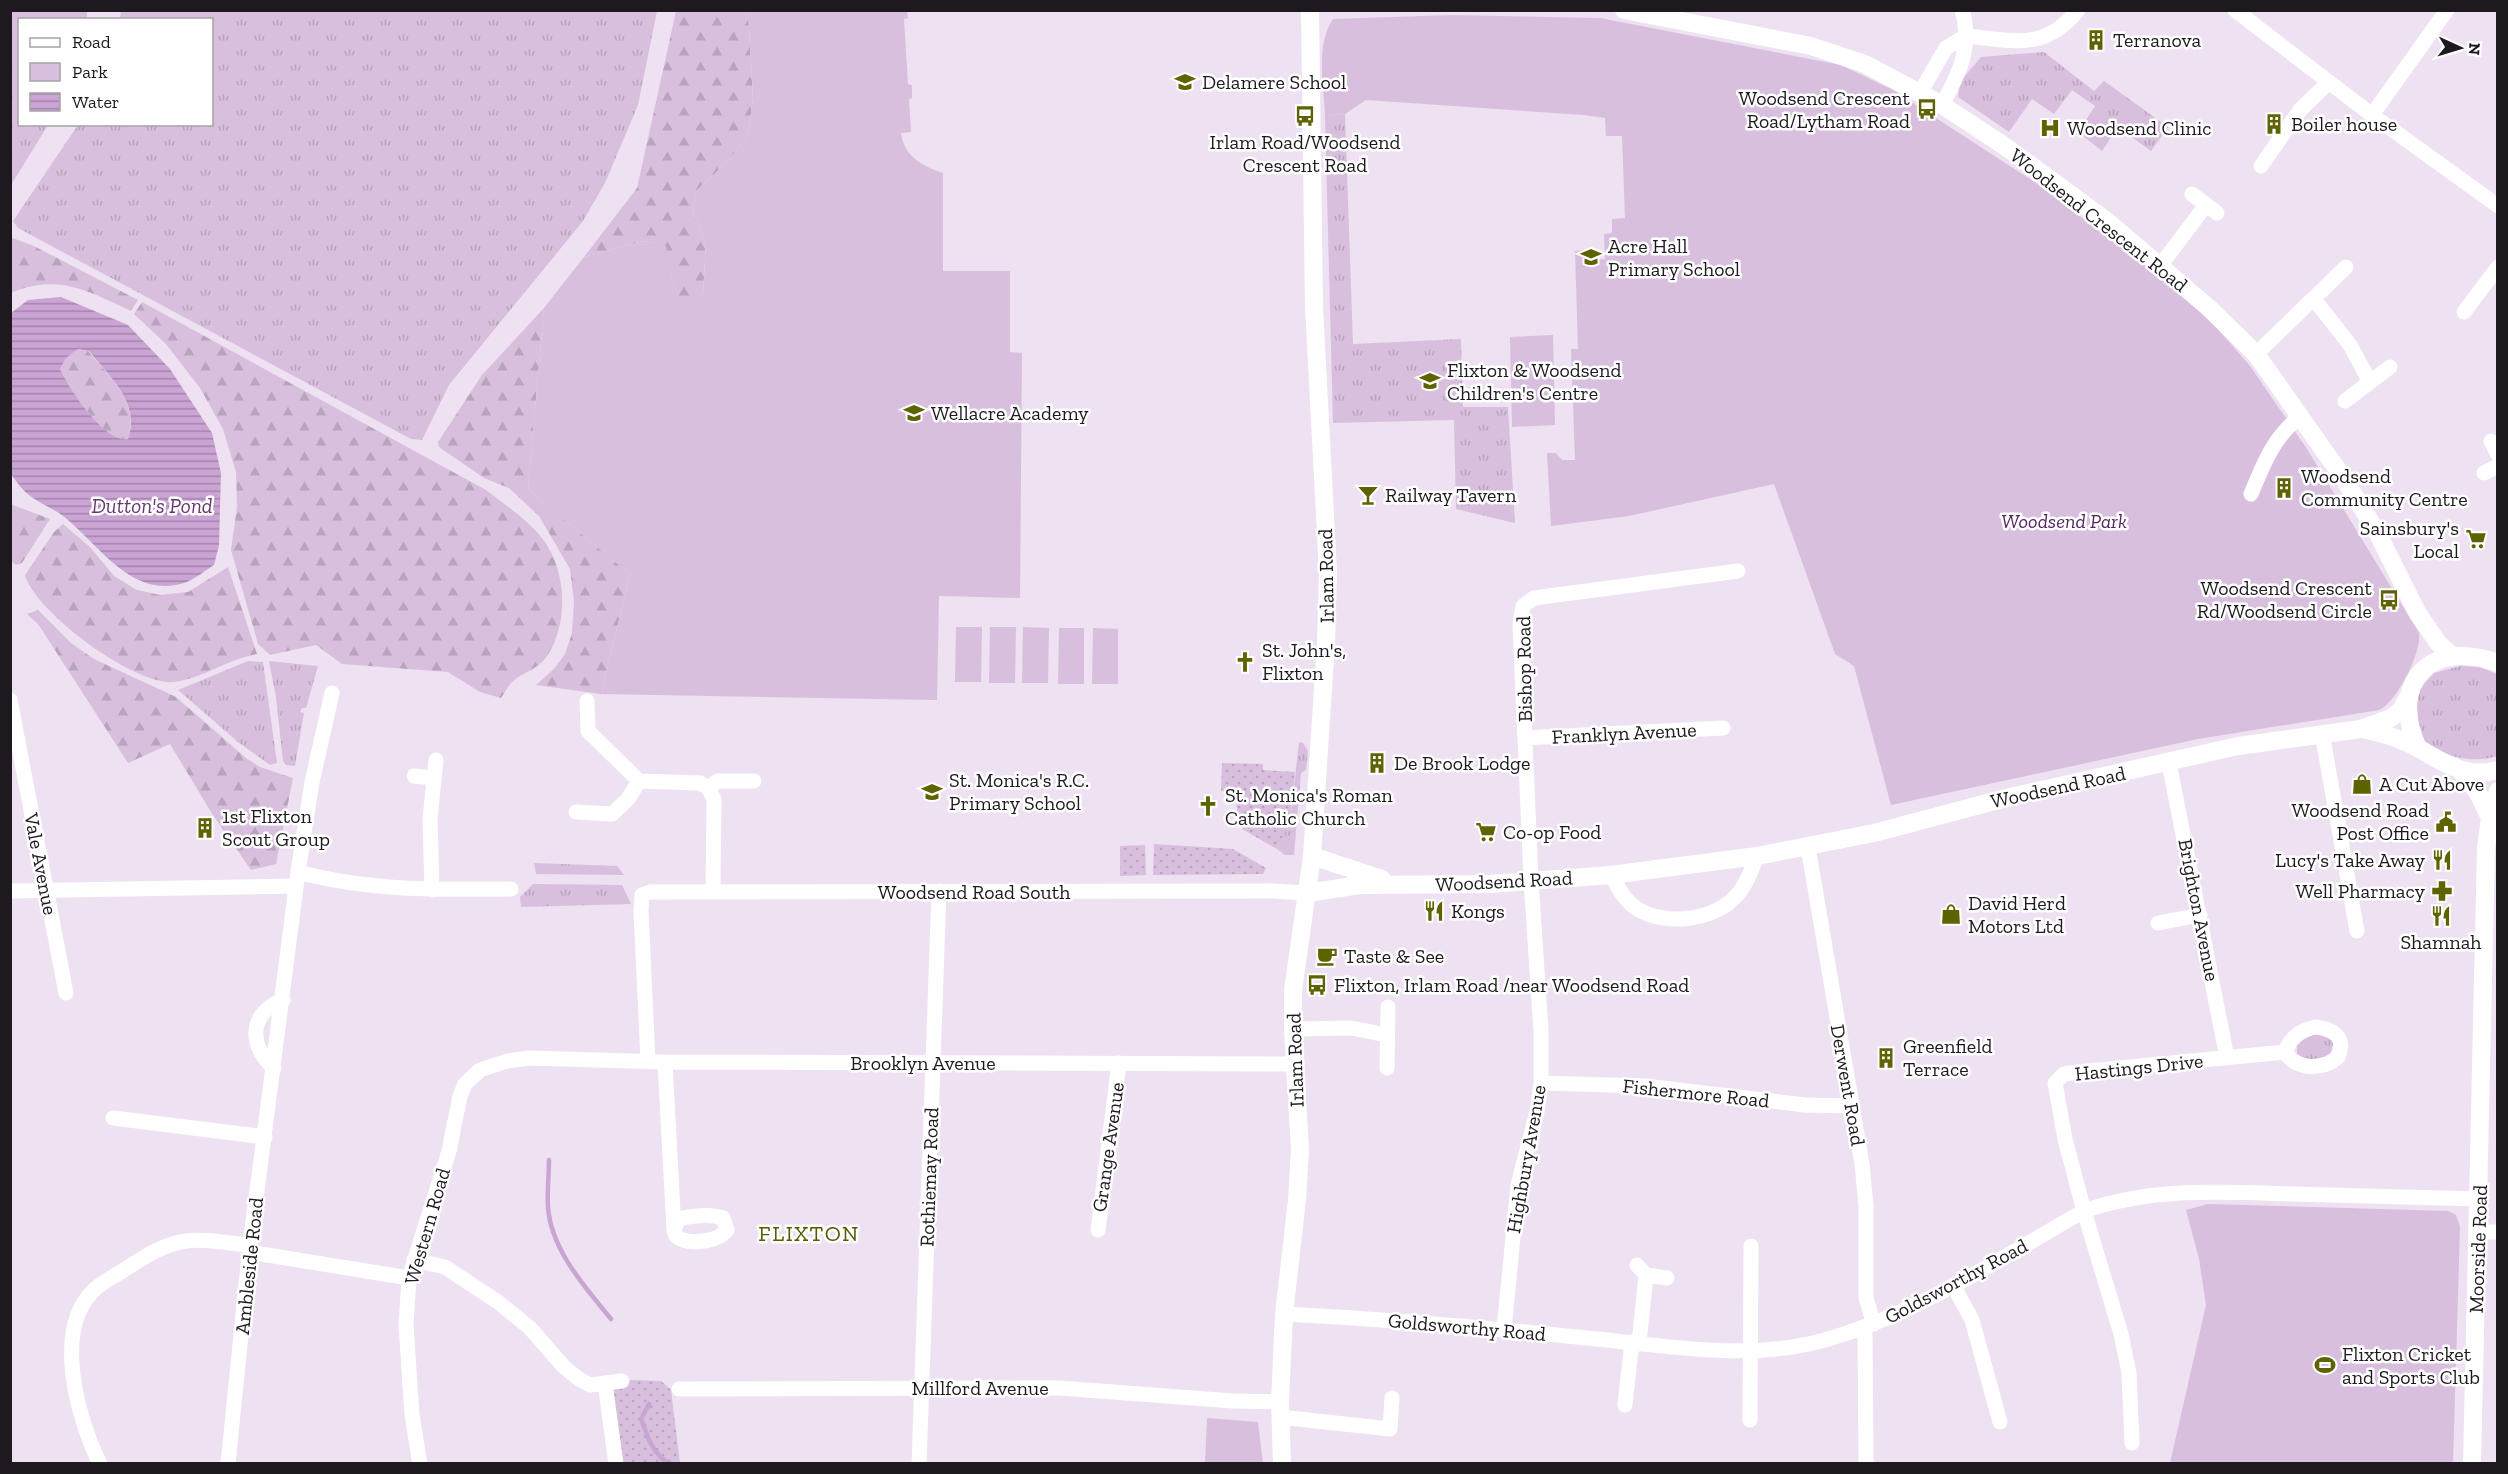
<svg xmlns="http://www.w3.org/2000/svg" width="2508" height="1474" font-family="'Zilla Slab',serif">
<defs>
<pattern id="grass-tufts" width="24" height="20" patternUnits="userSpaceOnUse" patternTransform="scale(1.5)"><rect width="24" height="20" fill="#d8bfdd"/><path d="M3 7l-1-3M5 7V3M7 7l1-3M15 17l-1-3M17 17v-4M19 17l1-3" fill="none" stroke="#b9a4bd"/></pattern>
<pattern id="forest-firs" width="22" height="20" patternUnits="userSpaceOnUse" patternTransform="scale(1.5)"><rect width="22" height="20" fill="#d8bfdd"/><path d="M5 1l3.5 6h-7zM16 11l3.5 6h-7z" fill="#b9a4bd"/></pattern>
<pattern id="garden-dots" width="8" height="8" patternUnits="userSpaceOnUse" patternTransform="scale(1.5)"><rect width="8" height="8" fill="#d8bfdd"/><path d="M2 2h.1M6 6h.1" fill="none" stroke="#b9a4bd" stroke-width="1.8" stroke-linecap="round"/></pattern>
<pattern id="water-rules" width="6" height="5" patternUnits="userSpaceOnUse" patternTransform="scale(1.5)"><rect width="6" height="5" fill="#caa4d3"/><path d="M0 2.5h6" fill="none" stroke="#a385ab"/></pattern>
</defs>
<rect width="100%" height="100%" fill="#eee1f1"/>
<path fill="url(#grass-tufts)" d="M 11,10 L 87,11 L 87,19 L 20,20 L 20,124 L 48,125 L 11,185 Z
M 121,11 L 121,10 L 657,11 L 638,105 L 605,183 L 583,221 L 449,385 L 422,440 L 411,439 L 18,228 L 13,221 L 78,125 L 212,124 L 212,20 L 120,19 Z
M 2044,52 L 2094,91 L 2104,81 L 2168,127 L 2151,151 L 2118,127 L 2102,151 L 2078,132 L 2095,106 L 2072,90 L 2054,114 L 2032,99 L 2009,132 L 1958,97 L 1960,82 L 1981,57 Z
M 1345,114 L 1353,344 L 1461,339 L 1463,407 L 1508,407 L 1515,523 L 1456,509 L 1454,420 L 1333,423 L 1325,116 Z
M 248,661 L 263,662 L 277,763 L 270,765 L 238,742 L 178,690 Z
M 269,661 L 318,666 L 306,708 L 302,708 L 300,712 L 304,713 L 295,766 L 286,765 L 283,761 L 276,697 Z
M 2460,666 L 2479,667 L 2497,674 L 2497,756 C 2469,765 2435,755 2416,732 L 2417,692 L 2434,673 Z
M 1299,742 L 1303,743 L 1308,751 L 1306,770 L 1301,773 L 1294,855 L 1285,855 L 1277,849 L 1290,822 Z
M 534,863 L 617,866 L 624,875 L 536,874 Z
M 533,884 L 622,885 L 631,904 L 521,907 L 520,897 Z
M 2313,1034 L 2327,1036 L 2334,1042 L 2330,1054 C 2318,1061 2309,1062 2297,1054 L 2297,1042 Z"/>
<path fill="url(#forest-firs)" d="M 676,11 L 748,11 L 753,98 L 748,136 L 724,165 L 697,190 L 692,209 L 706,245 L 703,294 L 683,309 L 672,280 L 665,246 L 644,241 L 584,257 L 637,188 Z
M 10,237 L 34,246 L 138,300 L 131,311 C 88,291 58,273 11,293 Z
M 142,302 L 486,490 C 505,505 527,519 542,538 C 567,570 569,623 547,656 C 538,670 522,672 511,683 C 507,688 504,694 501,698 L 480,692 L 448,672 L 342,664 L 316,645 L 270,655 L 258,644 L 231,550 L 237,507 L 236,472 L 223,429 L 200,388 L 166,344 L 134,314 Z
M 544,308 L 528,489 L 630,574 L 601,694 L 536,685 L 554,669 L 565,654 L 572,633 L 574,602 L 570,569 L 539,516 L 509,488 L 484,478 L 439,447 L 438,442 L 482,375 Z
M 78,349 L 88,351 C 110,377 140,403 128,439 C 104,443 70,389 60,369 L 66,358 Z
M 10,504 L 50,519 L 22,563 L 16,565 L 11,561 Z
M 63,524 L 90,547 L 114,576 L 137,590 L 160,595 L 188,592 L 228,567 L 257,654 C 228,659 203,678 174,682 C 135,686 35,612 25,575 L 54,532 Z
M 38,610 L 71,643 L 94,659 L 176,697 L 246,758 L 260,767 L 293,778 L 276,864 L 251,870 L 211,812 L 170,744 L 128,763 L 38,624 L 27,614 Z"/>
<path fill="#d8bfdd" d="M 748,11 L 907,11 L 908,18 L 904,19 L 908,84 L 912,85 L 912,98 L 909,99 L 911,132 L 901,133 C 904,156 922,166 943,173 L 943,271 L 1010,271 L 1010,352 L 1022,353 L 1020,598 L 939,596 L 937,700 L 601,694 L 630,574 L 528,489 L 544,308 L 584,257 L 644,241 L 666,246 L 672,280 L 683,308 L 703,294 L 706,245 L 692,209 L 697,190 L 724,165 L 748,136 L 753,98 Z
M 1451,15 L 1600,18 L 1841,65 L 1893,90 L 2033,181 L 2162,278 L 2210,320 L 2250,366 L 2307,449 L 2419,633 C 2422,652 2397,702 2379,710 L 2198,739 L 1891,805 L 1854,666 L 1835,654 L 1774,484 L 1629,516 L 1551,526 L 1547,453 L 1556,453 L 1562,460 L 1575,460 L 1571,349 L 1578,349 L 1575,251 L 1590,250 L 1590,260 L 1605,259 L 1604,234 L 1612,233 L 1612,219 L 1625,218 L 1622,136 L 1606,136 L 1605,118 L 1583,115 L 1366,100 L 1345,114 L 1325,116 C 1324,85 1315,46 1333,19 Z
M 1553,335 L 1555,425 L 1512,427 L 1510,337 Z
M 956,627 L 982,627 L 981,682 L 955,682 Z
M 990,627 L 1016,627 L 1015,683 L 989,683 Z
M 1023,627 L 1049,628 L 1048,683 L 1022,683 Z
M 1059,628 L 1084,628 L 1084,684 L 1058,684 Z
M 1093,628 L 1118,629 L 1118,684 L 1092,684 Z
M 2208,1204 L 2448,1211 L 2456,1215 L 2460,1227 L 2453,1463 L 2170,1463 L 2206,1305 L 2199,1259 L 2186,1210 Z
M 1207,1418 L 1258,1422 L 1263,1463 L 1205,1463 Z"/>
<path fill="url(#garden-dots)" d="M 1222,763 L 1263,764 L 1263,770 L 1295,772 L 1290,822 L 1277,849 L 1242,829 L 1244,825 L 1237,811 L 1236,792 L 1221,791 Z
M 1154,844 L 1233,849 L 1266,868 L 1263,874 L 1153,875 Z
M 1145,845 L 1146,875 L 1120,876 L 1120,846 Z
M 628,1380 L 661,1381 L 671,1390 L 680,1463 L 623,1463 L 612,1388 Z"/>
<path fill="url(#water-rules)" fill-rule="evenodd" d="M 61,297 L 128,325 L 170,369 L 212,433 L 221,473 L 219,545 L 214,565 C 206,570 196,578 187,582 C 135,601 102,549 68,520 C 56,509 41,505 29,495 C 22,490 16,481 11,474 L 11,313 L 28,300 ZM 78,349 L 89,351 C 110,377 141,404 128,439 C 104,443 69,388 60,369 L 66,358 Z"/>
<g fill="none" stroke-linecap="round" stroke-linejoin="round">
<path stroke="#caa4d3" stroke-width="4.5" d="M 549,1160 C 549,1175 547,1191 548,1207 C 551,1250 585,1287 611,1319
M 649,1404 L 641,1419 C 647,1436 653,1455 670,1464"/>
<path stroke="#fff" stroke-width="15" d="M 2235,10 L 2372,115 L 2498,206
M 1966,36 C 2013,40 2044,52 2078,10
M 1921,91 L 1946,48 L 1966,36
M 1942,105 C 1959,74 1973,46 1962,10
M 2372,115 L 2447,10
M 2261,166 L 2300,110 L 2329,82
M 2192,194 L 2217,213
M 2160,266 L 2206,205
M 2314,299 L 2350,345 L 2370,382
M 2464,312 L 2498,267
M 2256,354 L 2346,267
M 2345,401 L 2390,367
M 2491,441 L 2498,455
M 2484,473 L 2498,466
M 2251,494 C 2264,463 2274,436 2301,416
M 10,700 L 66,993
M 587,701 L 588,731 L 639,781 L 700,783 L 708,788 L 718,781 L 754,781
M 2322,733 L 2357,931
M 1525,738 L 1723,728
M 2169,763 L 2227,1058
M 414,776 L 434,778
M 708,788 L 714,799 L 713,891
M 576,812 L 612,814 L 628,799 L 639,781
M 1808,847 L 1862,1164 L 1866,1206 L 1866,1298 L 1874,1324
M 298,872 C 369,891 439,890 511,889
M 1611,875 C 1618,887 1624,900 1636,908 C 1664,927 1716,921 1738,894 C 1747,883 1752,869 1757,856
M 432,890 L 430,819 L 436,760
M 10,891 L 296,886
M 2158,923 L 2200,915
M 2315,1027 C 2335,1029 2346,1038 2338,1057 C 2323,1070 2297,1071 2285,1052 C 2290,1038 2301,1030 2315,1027 Z
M 1293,1029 L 1352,1028 L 1386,1035
M 648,1061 L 641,911 L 642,895 L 650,892 L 1272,891 L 1307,893
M 665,1062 L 674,1230 L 676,1236 C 687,1246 718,1242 727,1230 L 723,1218 C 710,1214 692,1216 679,1219 L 674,1230
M 274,1068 C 248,1045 249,1013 283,1000
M 1387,1068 L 1388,1007
M 1541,1083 L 1645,1086 L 1805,1105 L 1850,1106
M 113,1118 L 265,1137
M 1098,1230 L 1119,1063
M 2479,1232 L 2498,1232
M 249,1252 L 409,1278
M 414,1260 L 445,1267 L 498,1302 L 530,1328 L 564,1367 L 579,1379 L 590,1385 L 622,1381
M 1637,1265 L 1646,1275 L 1667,1278
M 1953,1285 L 1972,1320 L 2000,1422
M 1284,1314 C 1382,1319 1480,1327 1577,1337 C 1656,1344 1743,1362 1821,1341 C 1916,1315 1999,1259 2084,1211 C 2152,1187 2222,1192 2292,1194 C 2355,1196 2417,1197 2480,1199
M 1865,1327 L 1866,1464
M 1504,1330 L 1518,1185 L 1537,1112 L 1541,1083 L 1541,1031 L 1531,880 L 1520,624 L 1523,606 L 1534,598 L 1738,571
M 1639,1343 L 1646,1275
M 605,1383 L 616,1464
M 679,1389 L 1060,1388 L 1233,1401 L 1280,1402
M 1625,1405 L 1632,1342
M 1280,1417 L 1390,1429 L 1392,1398
M 1750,1420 L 1751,1246
M 2132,1443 L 2129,1373 L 2121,1334 L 2084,1211 L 2065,1139 L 2055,1083 L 2064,1074 L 2078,1072 L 2285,1052
M 100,1464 C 78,1419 52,1330 94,1290 C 102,1282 115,1276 124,1270 C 144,1257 163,1244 186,1241 C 206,1238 230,1244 250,1245
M 228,1464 L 250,1245 L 298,872 L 312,782 L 332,693
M 420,1464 L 412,1415 L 406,1325 L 409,1278 L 449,1151 L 460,1096 L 465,1084 L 480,1070 L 507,1061 L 529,1058 L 665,1062 L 1294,1064
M 919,1464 L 939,891"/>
<path stroke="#fff" stroke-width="18" d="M 1624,10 L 1811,46 L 1865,64 L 1942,105 L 2006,147 L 2108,222 L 2209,308 L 2256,354 L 2344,479 L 2378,534 L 2417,612 L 2438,643 L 2451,655
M 2362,729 C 2376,732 2390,735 2403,741 C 2435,754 2459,781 2498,770
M 2418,748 C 2388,683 2430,638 2498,663
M 2461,771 L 2478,793 L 2490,818
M 1312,856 L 1382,879
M 1307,893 L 1360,885 L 1490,884 L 1611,875 L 1757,856 L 1874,833 L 2006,798 L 2238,746 L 2361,729 L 2391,718 L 2401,710 L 2408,697
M 1282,1464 L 1280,1402 L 1284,1314 L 1297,1200 L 1300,1150 L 1293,1029 L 1293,990 L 1312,856 L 1326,643 L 1328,572 L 1314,307 L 1310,10
M 2472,1464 L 2486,848 L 2490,818 L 2498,791"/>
</g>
<defs>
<g id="building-bare" transform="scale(1.62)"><path d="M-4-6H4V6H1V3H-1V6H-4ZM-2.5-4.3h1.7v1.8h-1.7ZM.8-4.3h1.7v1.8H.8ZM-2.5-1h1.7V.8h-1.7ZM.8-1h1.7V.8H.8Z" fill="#5e6300" stroke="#fff" stroke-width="2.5" paint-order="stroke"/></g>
<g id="school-bare" transform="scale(1.62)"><path d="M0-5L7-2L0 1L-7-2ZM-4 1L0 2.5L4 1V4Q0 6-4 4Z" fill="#5e6300" stroke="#fff" stroke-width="2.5" paint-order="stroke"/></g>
<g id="bus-bare" transform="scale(1.62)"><path d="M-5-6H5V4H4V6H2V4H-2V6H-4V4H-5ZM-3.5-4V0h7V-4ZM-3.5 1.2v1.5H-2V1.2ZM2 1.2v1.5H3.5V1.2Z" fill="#5e6300" stroke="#fff" stroke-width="2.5" paint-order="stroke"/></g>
<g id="hospital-bare" transform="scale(1.62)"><path d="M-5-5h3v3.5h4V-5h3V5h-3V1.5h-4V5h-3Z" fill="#5e6300" stroke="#fff" stroke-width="2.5" paint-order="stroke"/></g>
<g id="bar-bare" transform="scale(1.62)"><path d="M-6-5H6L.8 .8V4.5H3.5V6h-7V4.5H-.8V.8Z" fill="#5e6300" stroke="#fff" stroke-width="2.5" paint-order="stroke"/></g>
<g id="supermarket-bare" transform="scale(1.62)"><path d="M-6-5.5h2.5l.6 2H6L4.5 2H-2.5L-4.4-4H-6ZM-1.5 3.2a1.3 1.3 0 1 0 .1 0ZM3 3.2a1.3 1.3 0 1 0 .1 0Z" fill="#5e6300" stroke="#fff" stroke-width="2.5" paint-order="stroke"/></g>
<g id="church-bare" transform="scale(1.62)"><path d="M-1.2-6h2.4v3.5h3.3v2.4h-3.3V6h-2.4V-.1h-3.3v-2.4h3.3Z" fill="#5e6300" stroke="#fff" stroke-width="2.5" paint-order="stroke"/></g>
<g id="shop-bare" transform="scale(1.62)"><path d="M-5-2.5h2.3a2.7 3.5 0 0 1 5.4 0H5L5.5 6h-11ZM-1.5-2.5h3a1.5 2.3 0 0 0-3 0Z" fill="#5e6300" stroke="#fff" stroke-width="2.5" paint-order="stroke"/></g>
<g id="civic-bare" transform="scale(1.62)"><path d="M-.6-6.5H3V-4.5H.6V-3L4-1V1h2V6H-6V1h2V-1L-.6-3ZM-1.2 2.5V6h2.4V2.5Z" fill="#5e6300" stroke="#fff" stroke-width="2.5" paint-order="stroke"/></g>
<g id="restaurant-bare" transform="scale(1.62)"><path d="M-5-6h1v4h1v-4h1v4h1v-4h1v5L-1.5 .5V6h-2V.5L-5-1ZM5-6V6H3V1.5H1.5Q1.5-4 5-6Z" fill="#5e6300" stroke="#fff" stroke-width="2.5" paint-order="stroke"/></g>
<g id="pharmacy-bare" transform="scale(1.62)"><path d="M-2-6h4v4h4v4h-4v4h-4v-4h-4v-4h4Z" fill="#5e6300" stroke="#fff" stroke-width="2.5" paint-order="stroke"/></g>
<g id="cafe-bare" transform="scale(1.62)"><path d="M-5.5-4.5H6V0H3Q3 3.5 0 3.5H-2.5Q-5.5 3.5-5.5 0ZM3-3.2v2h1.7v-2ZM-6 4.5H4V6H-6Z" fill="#5e6300" stroke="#fff" stroke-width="2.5" paint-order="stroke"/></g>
<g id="stadium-bare" transform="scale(1.62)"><path d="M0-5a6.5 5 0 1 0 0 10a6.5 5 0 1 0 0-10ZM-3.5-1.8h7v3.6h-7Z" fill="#5e6300" stroke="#fff" stroke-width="2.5" paint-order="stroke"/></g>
</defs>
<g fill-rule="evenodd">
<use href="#building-bare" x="2096" y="40"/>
<use href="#school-bare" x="1185" y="82"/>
<use href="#bus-bare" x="1927" y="109"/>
<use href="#bus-bare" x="1305" y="116"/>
<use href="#building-bare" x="2274" y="124"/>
<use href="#hospital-bare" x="2050" y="128"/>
<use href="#school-bare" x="1591" y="257"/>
<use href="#school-bare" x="1430" y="381"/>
<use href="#school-bare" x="914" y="413"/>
<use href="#building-bare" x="2284" y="488"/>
<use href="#bar-bare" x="1368" y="495"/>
<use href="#supermarket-bare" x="2476" y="539"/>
<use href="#bus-bare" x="2389" y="600"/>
<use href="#church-bare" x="1245" y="662"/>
<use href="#building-bare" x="1377" y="763"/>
<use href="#shop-bare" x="2362" y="784"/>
<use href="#school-bare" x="932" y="792"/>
<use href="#church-bare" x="1208" y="806"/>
<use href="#civic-bare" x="2446" y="822"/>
<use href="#building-bare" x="205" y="828"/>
<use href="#supermarket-bare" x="1486" y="832"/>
<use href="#restaurant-bare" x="2442" y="860"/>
<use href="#pharmacy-bare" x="2442" y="891"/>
<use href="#restaurant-bare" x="1434" y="911"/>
<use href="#shop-bare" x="1951" y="914"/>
<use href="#restaurant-bare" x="2441" y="916"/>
<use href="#cafe-bare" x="1327" y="956"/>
<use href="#bus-bare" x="1317" y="985"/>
<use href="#building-bare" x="1886" y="1058"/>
<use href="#stadium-bare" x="2325" y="1365"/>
</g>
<g text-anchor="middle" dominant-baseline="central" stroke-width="5" stroke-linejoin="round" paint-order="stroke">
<g font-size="20" fill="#1d191e" stroke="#fff" text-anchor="start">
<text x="2113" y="40">Terranova</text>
<text x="1202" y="82">Delamere School</text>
<text x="1910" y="98" text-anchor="end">Woodsend Crescent<tspan x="1910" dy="23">Road/Lytham Road</tspan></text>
<text x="2291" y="124">Boiler house</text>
<text x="2067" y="128">Woodsend Clinic</text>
<text x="1305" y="142" text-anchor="middle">Irlam Road/Woodsend<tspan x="1305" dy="23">Crescent Road</tspan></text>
<text x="1608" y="246">Acre Hall<tspan x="1608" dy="23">Primary School</tspan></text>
<text x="1447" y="370">Flixton &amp; Woodsend<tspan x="1447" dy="23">Children's Centre</tspan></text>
<text x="931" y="413">Wellacre Academy</text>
<text x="2301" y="476">Woodsend<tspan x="2301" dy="23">Community Centre</tspan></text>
<text x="1385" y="495">Railway Tavern</text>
<text x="2459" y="528" text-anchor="end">Sainsbury's<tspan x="2459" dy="23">Local</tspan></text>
<text x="2372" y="588" text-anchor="end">Woodsend Crescent<tspan x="2372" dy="23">Rd/Woodsend Circle</tspan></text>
<text x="1262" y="650">St. John's,<tspan x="1262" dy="23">Flixton</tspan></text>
<text x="1394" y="763">De Brook Lodge</text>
<text x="949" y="780">St. Monica's R.C.<tspan x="949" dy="23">Primary School</tspan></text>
<text x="2379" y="784">A Cut Above</text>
<text x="1225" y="795">St. Monica's Roman<tspan x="1225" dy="23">Catholic Church</tspan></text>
<text x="2429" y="810" text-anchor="end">Woodsend Road<tspan x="2429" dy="23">Post Office</tspan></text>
<text x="222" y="816">1st Flixton<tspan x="222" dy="23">Scout Group</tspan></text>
<text x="1503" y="832">Co-op Food</text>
<text x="2425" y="860" text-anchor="end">Lucy's Take Away</text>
<text x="2425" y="891" text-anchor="end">Well Pharmacy</text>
<text x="1968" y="903">David Herd<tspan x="1968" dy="23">Motors Ltd</tspan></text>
<text x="1451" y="911">Kongs</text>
<text x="2441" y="942" text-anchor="middle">Shamnah</text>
<text x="1344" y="956">Taste &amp; See</text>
<text x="1334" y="985">Flixton, Irlam Road /near Woodsend Road</text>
<text x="1903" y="1046">Greenfield<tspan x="1903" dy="23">Terrace</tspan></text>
<text x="2342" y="1354">Flixton Cricket<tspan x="2342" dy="23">and Sports Club</tspan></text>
</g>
<g font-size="20" fill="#1d191e" stroke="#fff">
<text transform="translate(2099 220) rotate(38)">Woodsend Crescent Road</text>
<text transform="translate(1326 576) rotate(-91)">Irlam Road</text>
<text transform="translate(1524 669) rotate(-91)">Bishop Road</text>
<text transform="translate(1624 733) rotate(-3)">Franklyn Avenue</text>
<text transform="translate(2058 787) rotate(-12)">Woodsend Road</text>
<text transform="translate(41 864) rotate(79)">Vale Avenue</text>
<text transform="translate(1504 881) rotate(-3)">Woodsend Road</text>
<text x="974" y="892">Woodsend Road South</text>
<text transform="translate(2199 910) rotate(79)">Brighton Avenue</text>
<text transform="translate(1295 1060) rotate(-92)">Irlam Road</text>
<text x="923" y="1063">Brooklyn Avenue</text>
<text transform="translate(2139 1067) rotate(-6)">Hastings Drive</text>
<text transform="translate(1848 1085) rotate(80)">Derwent Road</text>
<text transform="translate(1696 1093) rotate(6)">Fishermore Road</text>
<text transform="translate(1108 1147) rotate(-82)">Grange Avenue</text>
<text transform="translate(1526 1159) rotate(-80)">Highbury Avenue</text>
<text transform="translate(929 1177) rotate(-88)">Rothiemay Road</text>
<text transform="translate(427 1226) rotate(-74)">Western Road</text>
<text transform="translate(2478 1249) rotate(-88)">Moorside Road</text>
<text transform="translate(249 1266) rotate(-84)">Ambleside Road</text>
<text transform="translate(1956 1281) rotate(-28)">Goldsworthy Road</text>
<text transform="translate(1467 1327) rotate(5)">Goldsworthy Road</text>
<text x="980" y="1388">Millford Avenue</text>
</g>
<g font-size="20" font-style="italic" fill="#54255f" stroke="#fff">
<text x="2064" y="521">Woodsend Park</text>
</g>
<g font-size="21" font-style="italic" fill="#663671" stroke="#fff">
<text x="152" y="505">Dutton's Pond</text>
</g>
<g font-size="22" letter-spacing="1.5" fill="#555900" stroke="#fff">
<text x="809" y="1233">FLIXTON</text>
</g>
</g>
<rect width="2508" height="1474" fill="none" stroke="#1d191e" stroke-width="24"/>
<rect x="18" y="18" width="195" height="108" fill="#ffffff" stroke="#a5a3a5" stroke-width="1.5"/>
<rect x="30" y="38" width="30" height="9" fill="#ffffff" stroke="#a5a3a5" stroke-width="1.5"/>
<text x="72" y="48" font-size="18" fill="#1d191e">Road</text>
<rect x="30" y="63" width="30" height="18" fill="#d8bfdd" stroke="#a5a3a5" stroke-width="1.5"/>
<text x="72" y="78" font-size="18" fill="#1d191e">Park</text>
<rect x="30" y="93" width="30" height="18" fill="url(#water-rules)" stroke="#a5a3a5" stroke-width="1.5"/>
<text x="72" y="108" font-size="18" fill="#1d191e">Water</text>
<g transform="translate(2460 48) rotate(94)" stroke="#ffffff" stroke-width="4.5" paint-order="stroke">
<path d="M0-4.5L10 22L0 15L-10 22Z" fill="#1d191e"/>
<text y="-9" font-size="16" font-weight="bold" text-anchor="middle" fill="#1d191e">N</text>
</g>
</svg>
